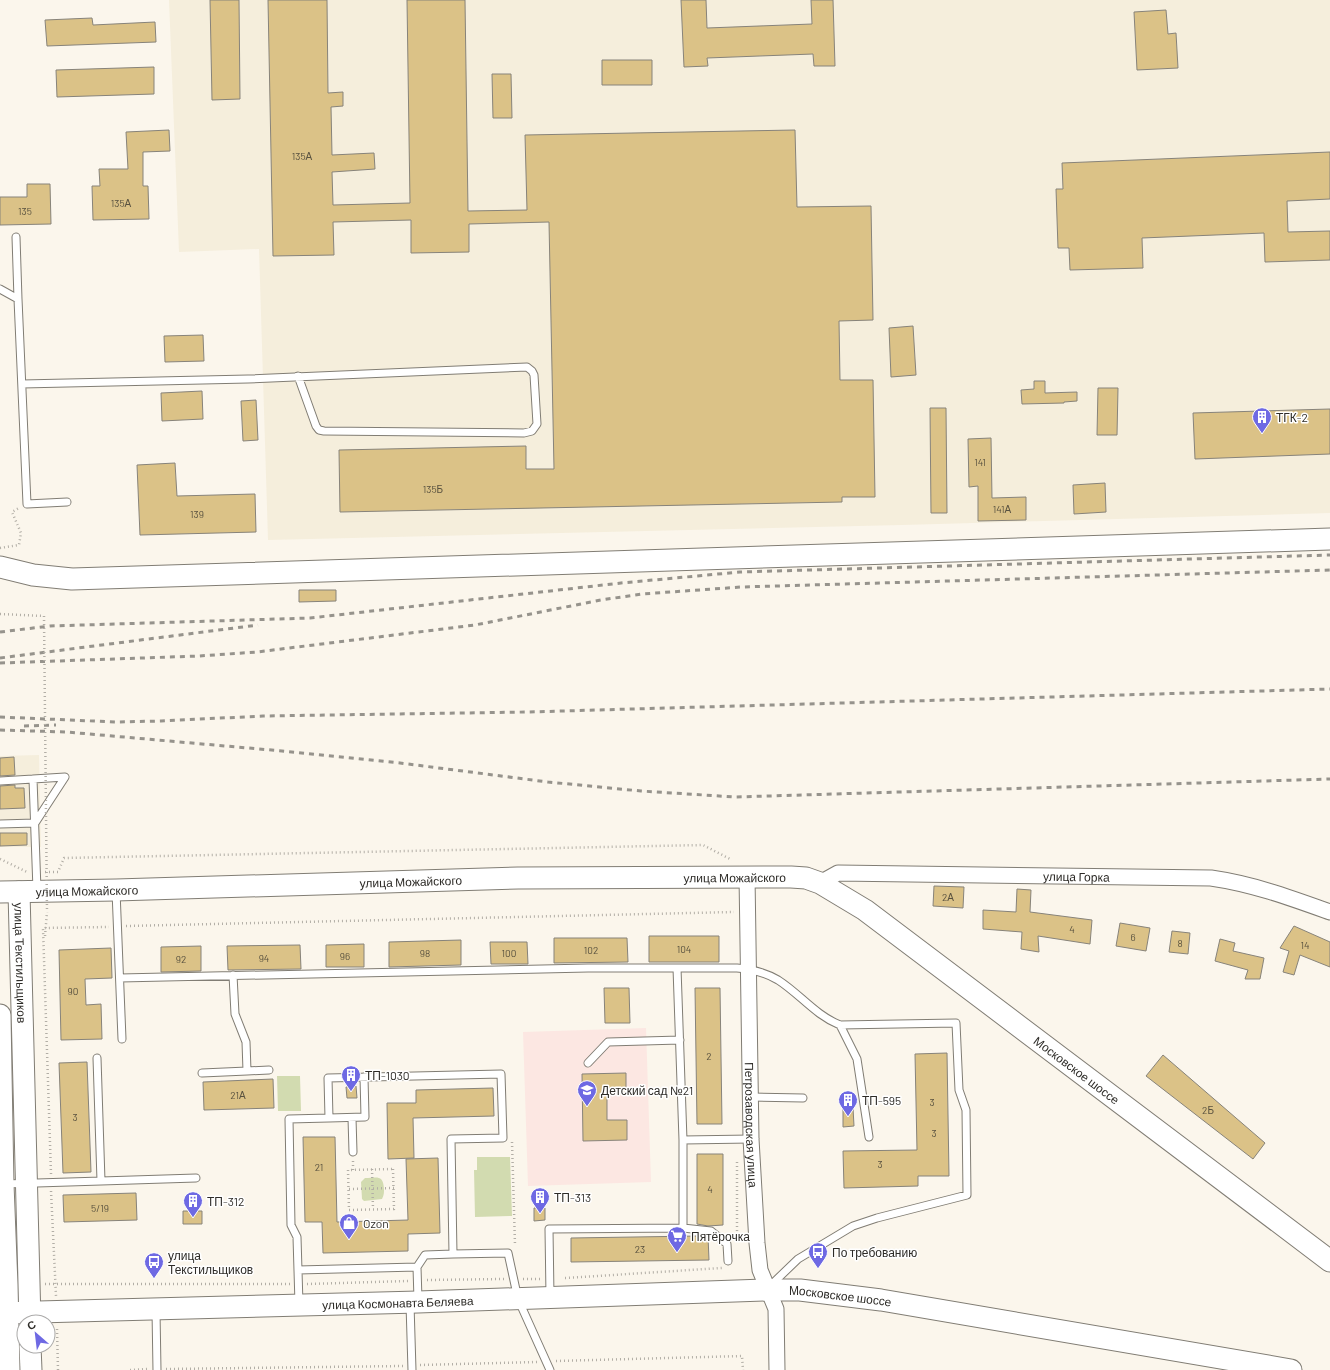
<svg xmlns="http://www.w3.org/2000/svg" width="1330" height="1370" font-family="Barlow,sans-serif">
<rect width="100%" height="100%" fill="#fbf6ec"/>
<path fill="#f5eedc" d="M 169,0 L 1330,0 L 1330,513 L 902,525 L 268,540 L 259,249 L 179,252 Z
M 39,755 L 41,847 L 0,847 L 0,756 Z"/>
<path fill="#fce7e2" d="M 646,1028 L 651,1182 L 528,1186 L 523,1032 Z"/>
<path fill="#d2dbb0" d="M 277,1076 L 300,1076 L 301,1111 L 278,1111 Z
M 477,1157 L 510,1157 L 512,1216 L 475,1217 L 474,1170 L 477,1170 Z
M 365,1178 C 377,1178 383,1174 384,1189 C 384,1193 384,1195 382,1199 L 364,1201 L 362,1199 L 361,1182 Z"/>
<path fill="#dbc287" stroke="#87837a" d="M 210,0 L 239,0 L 240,99 L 212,100 Z
M 268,0 L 327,0 L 328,93 L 343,92 L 343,106 L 331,107 L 332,155 L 374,153 L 375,169 L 332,172 L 333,205 L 410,203 L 407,0 L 465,0 L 468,211 L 527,210 L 525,135 L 795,130 L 797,207 L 871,206 L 873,320 L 839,321 L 840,380 L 873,380 L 875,497 L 842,497 L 842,502 L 340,512 L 339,450 L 526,446 L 526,469 L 554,469 L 549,222 L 469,224 L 469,252 L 411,253 L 411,220 L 333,222 L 334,255 L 273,256 Z
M 681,0 L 706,0 L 707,28 L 812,24 L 811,0 L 833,0 L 835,66 L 814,66 L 813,54 L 707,58 L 708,66 L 684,67 Z
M 1166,10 L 1168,34 L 1176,33 L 1178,68 L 1137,70 L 1134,12 Z
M 92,18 L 93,25 L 155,22 L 156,42 L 47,46 L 45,20 Z
M 602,60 L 652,60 L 652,85 L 602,85 Z
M 154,67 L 154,94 L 57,97 L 56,70 Z
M 492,74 L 511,74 L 512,118 L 493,118 Z
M 169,130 L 170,151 L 143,152 L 143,186 L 148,186 L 149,219 L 93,220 L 92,186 L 100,186 L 99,169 L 128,169 L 126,132 Z
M 1330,152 L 1330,199 L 1287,201 L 1288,232 L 1330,231 L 1330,260 L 1265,262 L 1264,233 L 1142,238 L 1143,268 L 1070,270 L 1069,248 L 1058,248 L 1056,189 L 1063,189 L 1062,163 Z
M 27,184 L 50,184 L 51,224 L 0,225 L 0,197 L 27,197 Z
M 913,326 L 916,375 L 891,377 L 889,328 Z
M 203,335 L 204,361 L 165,362 L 164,336 Z
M 1034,381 L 1045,381 L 1045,393 L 1077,392 L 1077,401 L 1064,402 L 1064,403 L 1022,404 L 1021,390 L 1034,389 Z
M 1098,388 L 1118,388 L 1117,435 L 1097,435 Z
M 202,391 L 203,419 L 162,421 L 161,393 Z
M 256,400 L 258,440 L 243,441 L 241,401 Z
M 930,408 L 946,408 L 947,513 L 931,513 Z
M 1330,409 L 1330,454 L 1195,459 L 1193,413 Z
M 991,438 L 992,498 L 1026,497 L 1026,520 L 978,521 L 978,486 L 969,487 L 968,439 Z
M 175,463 L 177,496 L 255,494 L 256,532 L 140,535 L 137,465 Z
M 1105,483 L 1106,512 L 1074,514 L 1073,485 Z
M 299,590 L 336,590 L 336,601 L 299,602 Z
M 14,757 L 15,775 L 0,776 L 0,758 Z
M 15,785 L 15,788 L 24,788 L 25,808 L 0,809 L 0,786 Z
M 0,833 L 27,833 L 27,845 L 0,846 Z
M 934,886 L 964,887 L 963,908 L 933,906 Z
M 1017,889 L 1031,890 L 1030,912 L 1092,920 L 1090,944 L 1038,936 L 1039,952 L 1021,949 L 1022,932 L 983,929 L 983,910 L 1016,912 Z
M 1120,923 L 1150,928 L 1146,951 L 1116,946 Z
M 1294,926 L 1330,942 L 1330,967 L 1300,955 L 1294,975 L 1283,972 L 1289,951 L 1280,948 Z
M 1172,931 L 1190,933 L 1188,954 L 1169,952 Z
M 649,936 L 719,936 L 719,962 L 649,962 Z
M 554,938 L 627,938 L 628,962 L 554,963 Z
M 1220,939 L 1235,943 L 1233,951 L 1264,958 L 1260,979 L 1245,979 L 1248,970 L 1215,961 Z
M 461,940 L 461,965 L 389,967 L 389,942 Z
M 490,942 L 527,942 L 528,964 L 491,964 Z
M 364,944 L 364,967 L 326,967 L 326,945 Z
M 300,945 L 301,969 L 228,970 L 227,946 Z
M 201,946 L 201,971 L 161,972 L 161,947 Z
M 111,948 L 112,978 L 85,979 L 86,1005 L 101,1004 L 102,1039 L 61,1040 L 59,950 Z
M 604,988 L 629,988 L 630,1023 L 605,1023 Z
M 695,988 L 720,988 L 722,1124 L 697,1124 Z
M 947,1053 L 949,1176 L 918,1176 L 918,1186 L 844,1188 L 843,1151 L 917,1150 L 915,1054 Z
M 1163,1055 L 1265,1143 L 1253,1159 L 1146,1076 Z
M 87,1062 L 91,1172 L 63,1173 L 59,1063 Z
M 626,1073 L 626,1093 L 607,1094 L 607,1120 L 627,1120 L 627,1140 L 583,1141 L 582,1074 Z
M 273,1079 L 274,1108 L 204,1110 L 203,1082 Z
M 356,1086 L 357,1098 L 347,1098 L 346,1087 Z
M 493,1088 L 494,1116 L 413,1118 L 414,1158 L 388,1159 L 387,1103 L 416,1103 L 416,1090 Z
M 853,1108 L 854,1126 L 843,1127 L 843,1109 Z
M 303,1137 L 335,1137 L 337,1222 L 408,1220 L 406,1159 L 438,1158 L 440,1233 L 408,1234 L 408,1251 L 323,1253 L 322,1222 L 305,1222 Z
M 697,1154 L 723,1154 L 723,1225 L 708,1226 L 697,1224 Z
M 136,1193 L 137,1220 L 64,1222 L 63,1195 Z
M 534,1208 L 545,1208 L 545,1220 L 534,1221 Z
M 183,1211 L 202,1211 L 202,1224 L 183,1224 Z
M 697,1235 L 708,1236 L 709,1260 L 571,1262 L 571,1238 L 697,1236 Z"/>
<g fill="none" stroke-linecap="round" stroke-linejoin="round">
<g stroke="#817d74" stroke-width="9">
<path id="lane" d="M 16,237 L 18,299
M 0,289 L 18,299 L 27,504 L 67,502
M 22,384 L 248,379 L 527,367 L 532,371 L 534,375 L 537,424 L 532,431 L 524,433 L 324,431 L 319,430 L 316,426 L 298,376
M 0,781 L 33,779 L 37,890
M 0,824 L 35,823 L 65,777 L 33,779
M 116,891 L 122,1039
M 677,968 L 683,1140
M 233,975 L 235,1014 L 246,1042 L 247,1071 L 269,1070
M 120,978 L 588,968 L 737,968 C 750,969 766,973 778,980 C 800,994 815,1015 840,1025 L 956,1023 L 959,1090 L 966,1110 L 967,1195 L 877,1218 L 853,1226 L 798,1259 L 771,1285
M 840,1025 L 857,1059 L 869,1137
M 588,1063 L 608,1042 L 680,1040
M 202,1073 L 247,1071
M 750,1097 L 803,1098
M 329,1118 L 365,1117 L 364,1077
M 352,1118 L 353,1152
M 101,1181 L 196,1178
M 5,1184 L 101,1181 L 97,1058
M 683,1228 L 711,1231 L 727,1244 L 728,1261
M 298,1270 L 417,1267
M 550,1296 L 549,1229 L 683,1228 L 683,1140 L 751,1139
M 418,1300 L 417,1267 L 425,1255 L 453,1254
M 299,1304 L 297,1237 L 291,1225 L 289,1119 L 329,1118 L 328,1078 L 501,1074 L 503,1138 L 451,1139 L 453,1254 L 508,1253 L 518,1299 L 550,1370
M 410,1304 L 412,1370
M 156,1311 L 157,1370"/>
</g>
<g stroke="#817d74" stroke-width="17">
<g id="street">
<path id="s1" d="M 747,876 L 751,1139 L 757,1243 L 760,1270 L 776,1309 L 777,1370"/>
<path id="s2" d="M 820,883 L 838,873 L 1211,878 C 1253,884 1291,898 1330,912"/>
</g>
</g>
<g stroke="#817d74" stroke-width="23">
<g id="secondary">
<path d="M 0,567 L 33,575 L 72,579 L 1330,539"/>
<path id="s3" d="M 0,892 L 116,890 L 518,878 L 791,877 L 806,878 L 820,883 L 865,910 L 1330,1261"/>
<path id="s4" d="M 19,892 L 30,1322"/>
<path d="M 0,1015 L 3,1184 L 7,1285 L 9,1370"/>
<path id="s5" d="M 0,1313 L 418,1302 L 767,1290 L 800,1290 L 881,1300 L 1291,1370"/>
<path d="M 30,1346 L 31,1370"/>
</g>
</g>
<path stroke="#b2aea6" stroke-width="2.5" stroke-dasharray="1 3" stroke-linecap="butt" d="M 0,548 L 19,545 L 21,533 L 12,512 L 19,508
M 0,614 L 44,616
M 0,859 L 27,872
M 45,872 L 58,872 L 64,858 L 703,845 L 732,860
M 126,926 L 734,912
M 45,936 L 47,912
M 512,1142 L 515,1245
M 353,1161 L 353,1170
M 372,1169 L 373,1209
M 393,1169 L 394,1209 L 349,1210 L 348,1170 Z
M 51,1174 L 43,928 L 109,927
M 349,1189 L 394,1188
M 51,1191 L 56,1296
M 737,1239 L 737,1160
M 565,1278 L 722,1268
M 523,1279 L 540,1279
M 427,1280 L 504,1279
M 45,1284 L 290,1284
M 307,1284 L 408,1281
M 57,1329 L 58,1370
M 556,1361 L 742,1356 L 743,1370
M 420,1365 L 537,1362
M 166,1369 L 403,1366
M 130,1370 L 147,1369"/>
<use href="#lane" stroke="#fff" stroke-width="7"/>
<use href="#street" stroke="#fff" stroke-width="15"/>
<use href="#secondary" stroke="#fff" stroke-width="21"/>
<path stroke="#96938c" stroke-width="3" stroke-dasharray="5 5" stroke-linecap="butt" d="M 0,632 L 50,626 L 310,618 L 621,583 L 740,572 L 1330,555
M 0,658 L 258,625
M 0,663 L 199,656 L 257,652 L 475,625 L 601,600 L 642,594 L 741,587 L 1330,570
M 0,717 L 116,722 L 161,721 L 263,716 L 528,712 L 1330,689
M 24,726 L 56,725
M 0,730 L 67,732 L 282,751 L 400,763 L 548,782 L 641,791 L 735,797 L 1330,779"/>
<path stroke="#b2aea6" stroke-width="2.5" stroke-dasharray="1 3" stroke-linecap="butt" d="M 44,616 L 47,912"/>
</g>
<defs>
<g id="building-pin" transform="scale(1)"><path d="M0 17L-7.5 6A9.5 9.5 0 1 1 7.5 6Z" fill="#6e69e3" stroke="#fff"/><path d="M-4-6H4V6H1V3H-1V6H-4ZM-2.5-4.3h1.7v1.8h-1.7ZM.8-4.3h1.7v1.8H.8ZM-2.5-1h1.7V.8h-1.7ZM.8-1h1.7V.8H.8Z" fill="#fff"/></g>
<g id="school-pin" transform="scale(1)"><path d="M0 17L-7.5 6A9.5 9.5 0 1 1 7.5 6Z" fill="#6e69e3" stroke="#fff"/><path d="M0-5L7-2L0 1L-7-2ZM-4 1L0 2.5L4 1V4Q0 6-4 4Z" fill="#fff"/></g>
<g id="shop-pin" transform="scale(1)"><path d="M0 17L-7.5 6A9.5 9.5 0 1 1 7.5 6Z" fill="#6e69e3" stroke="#fff"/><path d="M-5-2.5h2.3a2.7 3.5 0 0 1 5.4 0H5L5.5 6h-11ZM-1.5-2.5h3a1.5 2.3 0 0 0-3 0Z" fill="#fff"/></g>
<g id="supermarket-pin" transform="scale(1)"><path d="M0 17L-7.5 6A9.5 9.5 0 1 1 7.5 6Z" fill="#6e69e3" stroke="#fff"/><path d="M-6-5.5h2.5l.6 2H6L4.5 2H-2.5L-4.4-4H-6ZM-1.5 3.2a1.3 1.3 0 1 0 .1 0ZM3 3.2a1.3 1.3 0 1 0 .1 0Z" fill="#fff"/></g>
<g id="bus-pin" transform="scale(1)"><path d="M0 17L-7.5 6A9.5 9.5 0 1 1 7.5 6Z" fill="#6e69e3" stroke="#fff"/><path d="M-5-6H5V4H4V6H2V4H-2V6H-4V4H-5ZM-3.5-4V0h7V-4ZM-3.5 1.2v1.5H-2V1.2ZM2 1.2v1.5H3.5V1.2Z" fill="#fff"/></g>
</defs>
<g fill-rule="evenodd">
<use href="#building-pin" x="1262" y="417"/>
<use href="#building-pin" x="351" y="1075"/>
<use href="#school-pin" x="587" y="1090"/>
<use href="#building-pin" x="848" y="1100"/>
<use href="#building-pin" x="540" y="1197"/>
<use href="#building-pin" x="193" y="1201"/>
<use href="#shop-pin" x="349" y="1223"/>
<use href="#supermarket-pin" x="677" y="1236"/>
<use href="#bus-pin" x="818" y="1252"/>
<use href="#bus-pin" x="154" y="1262"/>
</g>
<g text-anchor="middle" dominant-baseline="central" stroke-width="3" stroke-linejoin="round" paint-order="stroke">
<g font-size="10" fill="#58513f">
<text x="302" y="156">135А</text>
<text x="121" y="203">135А</text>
<text x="25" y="211">135</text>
<text x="980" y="462">141</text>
<text x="433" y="489">135Б</text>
<text x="1002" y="509">141А</text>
<text x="197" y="514">139</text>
<text x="948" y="897">2А</text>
<text x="1072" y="929">4</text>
<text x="1133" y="937">6</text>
<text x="1180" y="943">8</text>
<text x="1305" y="945">14</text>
<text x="684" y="949">104</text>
<text x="591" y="950">102</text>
<text x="425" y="953">98</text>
<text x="509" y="953">100</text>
<text x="345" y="956">96</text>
<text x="264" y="958">94</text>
<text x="181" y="959">92</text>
<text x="73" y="991">90</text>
<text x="709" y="1056">2</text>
<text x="238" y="1095">21А</text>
<text x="932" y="1102">3</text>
<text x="1208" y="1110">2Б</text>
<text x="75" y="1117">3</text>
<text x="934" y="1133">3</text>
<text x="880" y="1164">3</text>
<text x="319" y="1167">21</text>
<text x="710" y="1189">4</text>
<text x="100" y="1208">5/19</text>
<text x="640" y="1249">23</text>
</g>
<g font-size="12" fill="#2d2b27" stroke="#fff" text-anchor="start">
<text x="1276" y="417">ТГК-2</text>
<text x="365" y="1075">ТП-1030</text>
<text x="601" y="1090">Детский сад №21</text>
<text x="862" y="1100">ТП-595</text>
<text x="554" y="1197">ТП-313</text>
<text x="207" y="1201">ТП-312</text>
<text x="363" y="1223">Ozon</text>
<text x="691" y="1236">Пятёрочка</text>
<text x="832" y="1252">По требованию</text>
<text x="168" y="1255">улица<tspan x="168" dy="14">Текстильщиков</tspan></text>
</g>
<g font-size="12" fill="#2d2b27" stroke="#fff">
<text stroke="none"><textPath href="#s2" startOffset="259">улица Горка</textPath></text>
<text stroke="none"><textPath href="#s3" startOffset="735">улица Можайского</textPath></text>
<text stroke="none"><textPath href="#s3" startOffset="411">улица Можайского</textPath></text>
<text stroke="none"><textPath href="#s3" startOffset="87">улица Можайского</textPath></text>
<text stroke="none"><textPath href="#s4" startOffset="71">улица Текстильщиков</textPath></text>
<text stroke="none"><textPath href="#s3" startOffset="1139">Московское шоссе</textPath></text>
<text stroke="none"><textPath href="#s1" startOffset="249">Петрозаводская улица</textPath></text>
<text stroke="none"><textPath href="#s5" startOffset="841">Московское шоссе</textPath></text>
<text stroke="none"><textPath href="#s5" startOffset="398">улица Космонавта Беляева</textPath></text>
</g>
</g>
<g transform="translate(36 1334) rotate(332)"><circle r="19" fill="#ffffff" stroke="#abaaa9"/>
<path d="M0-3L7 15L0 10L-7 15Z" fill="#6e69e3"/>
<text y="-6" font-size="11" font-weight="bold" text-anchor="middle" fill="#2d2b27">С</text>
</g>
</svg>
